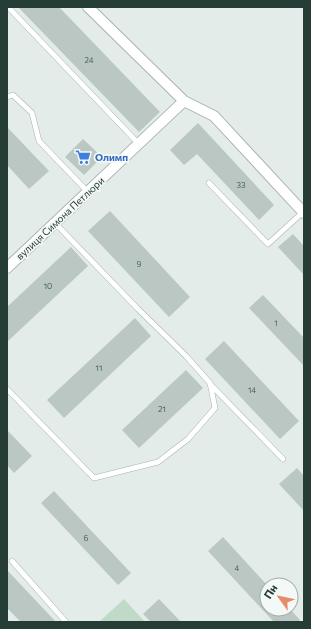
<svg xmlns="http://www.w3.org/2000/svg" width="311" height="629" font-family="Commissioner,sans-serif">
<rect width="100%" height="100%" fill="#e4ece9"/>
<path fill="#bfdbc8" d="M 124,599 L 145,622 L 99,622 Z"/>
<path fill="#bac7c2" d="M 18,7 L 59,7 L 160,112 L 139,132 Z
M 198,123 L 274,205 L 259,220 L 197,154 L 184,165 L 170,150 Z
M 7,127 L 49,171 L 29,189 L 7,165 Z
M 83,139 L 102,157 L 84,175 L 65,157 Z
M 110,211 L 190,297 L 169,317 L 88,231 Z
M 293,234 L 304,246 L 304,275 L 278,247 Z
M 71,247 L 88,266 L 7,342 L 7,307 Z
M 263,295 L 304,338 L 304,366 L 249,308 Z
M 135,318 L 151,336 L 64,418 L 47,400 Z
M 224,341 L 299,421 L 280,439 L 205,359 Z
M 186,370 L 203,388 L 139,448 L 122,430 Z
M 7,430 L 32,456 L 14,473 L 7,465 Z
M 297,468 L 304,476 L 304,511 L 279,484 Z
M 54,491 L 131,573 L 118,585 L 41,503 Z
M 223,537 L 267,585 L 267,609 L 290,609 L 300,620 L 298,622 L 274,622 L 208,551 Z
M 7,570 L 56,622 L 21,622 L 7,608 Z
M 159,599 L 181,622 L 151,622 L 143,614 Z"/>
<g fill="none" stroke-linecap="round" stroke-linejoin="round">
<g stroke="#a7b4b0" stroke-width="6">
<path id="lane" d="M 8,7 L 139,144
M 7,97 L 13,95 L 32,113 L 39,141 L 88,192
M 209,183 L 268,244 L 303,212
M 210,384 L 283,459
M 7,389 L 94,478 L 158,462 L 188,439 L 215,408 L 210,383 L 186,356 L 138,309 L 55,223
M 12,561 L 66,622"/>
</g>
<g stroke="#a7b4b0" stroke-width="12">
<path id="street" d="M 88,7 L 184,101 L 214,116 L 304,213
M 7,268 L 184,101"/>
</g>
<use href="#lane" stroke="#fff" stroke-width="5"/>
<use href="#street" stroke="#fff" stroke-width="10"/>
</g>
<defs>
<g id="supermarket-bare" transform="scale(1.2)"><path d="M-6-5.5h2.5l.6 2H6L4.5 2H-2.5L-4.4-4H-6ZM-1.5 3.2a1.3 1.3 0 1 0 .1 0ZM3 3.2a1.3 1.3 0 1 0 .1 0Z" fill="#3f7fe0" stroke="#f4f9f7" stroke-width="2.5" paint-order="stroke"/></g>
</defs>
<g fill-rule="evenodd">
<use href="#supermarket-bare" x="83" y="157"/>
</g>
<g text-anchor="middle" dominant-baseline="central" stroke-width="3.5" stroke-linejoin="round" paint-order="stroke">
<g font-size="8" fill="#4a5f5a">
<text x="89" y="60">24</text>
<text x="241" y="185">33</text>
<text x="139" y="264">9</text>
<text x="48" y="286">10</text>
<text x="276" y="323">1</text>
<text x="99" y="368">11</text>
<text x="252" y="390">14</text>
<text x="162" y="409">21</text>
<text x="86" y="538">6</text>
<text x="237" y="568">4</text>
</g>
<g font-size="10" font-weight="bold" fill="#366cbe" stroke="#f4f9f7" text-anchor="start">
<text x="95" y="157">Олимп</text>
</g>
<g font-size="10" fill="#253c37" stroke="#f4f9f7">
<text transform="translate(60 218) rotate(-43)">вулиця Симона Петлюри</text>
</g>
</g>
<rect width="311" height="629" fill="none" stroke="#253c37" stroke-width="16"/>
<g transform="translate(279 597) rotate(303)"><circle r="19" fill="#f4f9f7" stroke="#a1adaa"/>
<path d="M0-3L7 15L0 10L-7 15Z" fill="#e58d69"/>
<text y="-6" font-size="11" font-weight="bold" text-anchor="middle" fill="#253c37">Пн</text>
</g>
</svg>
